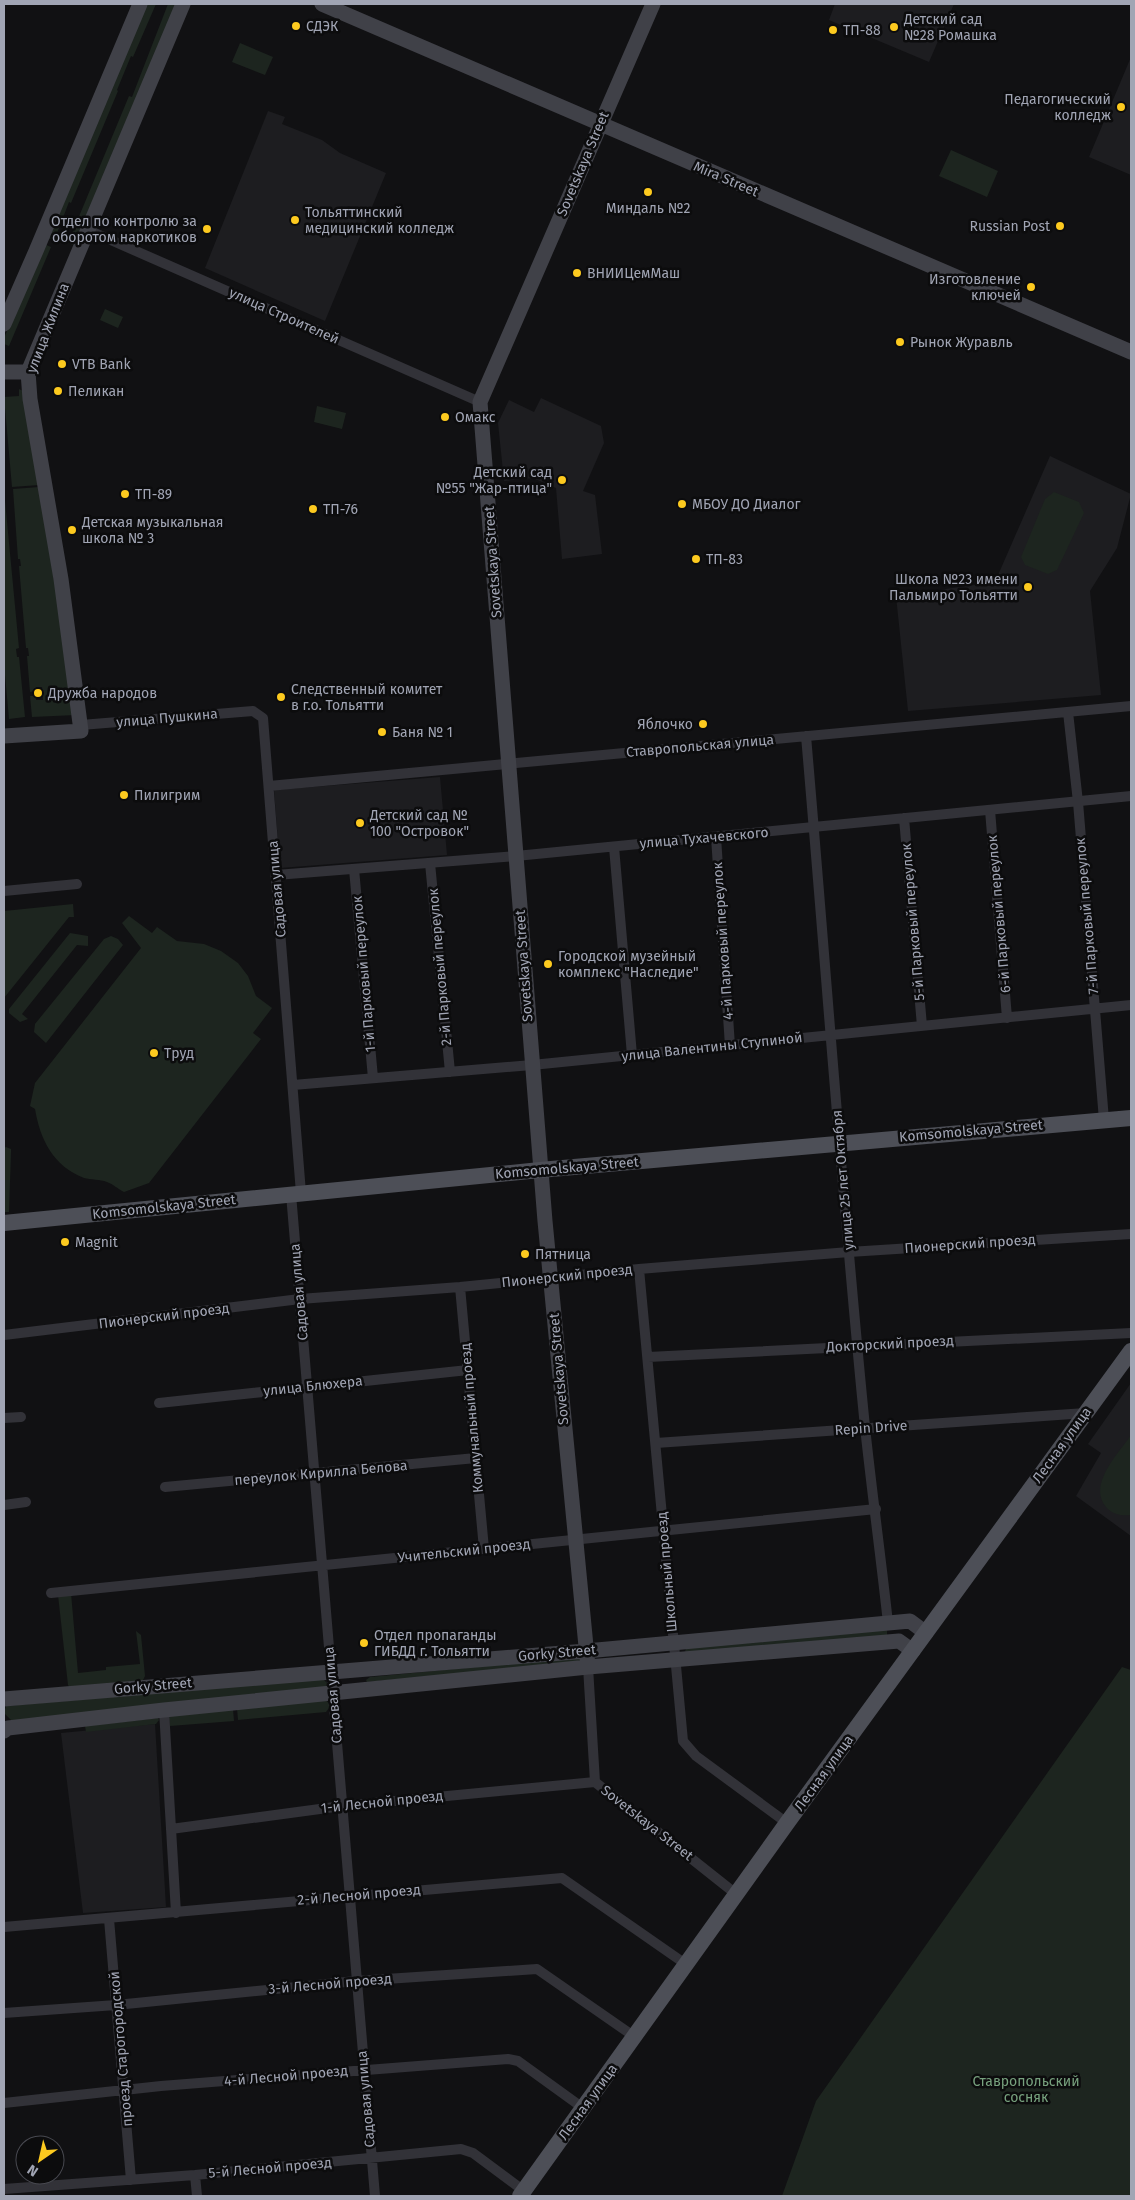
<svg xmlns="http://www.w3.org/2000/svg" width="1135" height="2200" font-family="'Fira Sans',sans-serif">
<rect width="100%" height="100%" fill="#111113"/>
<path fill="#1d1d20" d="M 835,4 L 954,4 L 929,62 L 829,20 Z
M 1131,57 L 1131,175 L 1089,157 Z
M 268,111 L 285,117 L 282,124 L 322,140 L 340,153 L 386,173 L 325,321 L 205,268 Z
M 541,398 L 601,426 L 604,443 L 583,491 L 595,495 L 602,554 L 562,559 L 556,488 L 533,478 L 504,481 L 498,423 L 509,400 L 534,412 Z
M 1050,456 L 1131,494 L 1117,548 L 1090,591 L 1101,695 L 908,711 L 896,596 L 995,582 Z
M 440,777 L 447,855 L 280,868 L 274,790 Z
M 1131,1383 L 1131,1536 L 1076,1496 L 1101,1453 L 1088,1444 Z
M 155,1724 L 166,1907 L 83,1913 L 61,1733 Z"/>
<path fill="#1d251f" d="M 145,4 L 156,4 L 133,57 L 131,56 L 117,90 L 118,91 L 71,203 L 69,202 L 54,241 L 46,237 Z
M 168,4 L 177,4 L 75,246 L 68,243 L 129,96 L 132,97 Z
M 240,43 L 273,57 L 265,75 L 232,62 Z
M 951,150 L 998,171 L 987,197 L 939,176 Z
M 44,244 L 51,247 L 9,346 L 4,344 L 4,338 Z
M 105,309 L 123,317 L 118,328 L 100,320 Z
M 19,389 L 23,391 L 39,485 L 12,487 L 4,397 L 19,396 Z
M 317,406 L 346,413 L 342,429 L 314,422 Z
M 39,487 L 76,715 L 32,717 L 30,696 L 36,696 L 36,700 L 43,700 L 42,687 L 36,687 L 36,691 L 30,692 L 27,656 L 29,656 L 28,648 L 26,648 L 19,566 L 21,566 L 20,559 L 18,559 L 13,489 Z
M 4,490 L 19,648 L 16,649 L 17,657 L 19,657 L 25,717 L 9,719 L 4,664 Z
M 1054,492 L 1079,502 L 1084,513 L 1057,570 L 1048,574 L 1025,565 L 1021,557 L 1045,499 Z
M 73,904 L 74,917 L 69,917 L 4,998 L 4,911 Z
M 129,916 L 152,933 L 157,927 L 177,941 L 204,944 L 221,951 L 238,963 L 248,976 L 256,996 L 272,1008 L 253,1033 L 261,1039 L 149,1183 L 124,1192 C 118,1189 113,1184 107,1182 C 100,1179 91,1180 84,1178 C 53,1166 40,1139 35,1109 L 30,1106 L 35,1083 L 141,948 L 122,923 Z
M 70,933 L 88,936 L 88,946 L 77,945 L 22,1014 L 28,1019 L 20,1022 L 9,1013 L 9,1009 Z
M 111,936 L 118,939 L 123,945 L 46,1043 L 34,1032 L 35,1024 L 104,939 Z
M 6,1147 L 11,1149 L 11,1152 L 9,1212 L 4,1212 L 4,1148 Z
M 1131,1435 L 1131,1515 C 1122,1516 1113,1515 1106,1507 C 1087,1485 1119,1453 1131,1435 Z
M 71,1593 L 78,1673 L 106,1670 L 106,1667 L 140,1664 L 136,1631 L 141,1635 L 145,1676 L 142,1682 L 70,1688 L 68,1685 L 58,1595 Z
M 887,1630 L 887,1636 L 685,1652 L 686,1648 Z
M 580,1657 L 584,1662 L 367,1682 L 366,1680 L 370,1677 Z
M 1122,1667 L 1131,1670 L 1131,2196 L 782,2196 L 816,2101 Z
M 323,1679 L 327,1683 L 326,1687 L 12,1721 L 4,1713 L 6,1706 Z
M 325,1700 L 329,1703 L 329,1708 L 326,1712 L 238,1720 L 237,1708 Z
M 233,1709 L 234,1721 L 170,1726 L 169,1718 L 171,1715 Z
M 158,1718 L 159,1720 L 156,1724 L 86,1732 L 85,1726 Z"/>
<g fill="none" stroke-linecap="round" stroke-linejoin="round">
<path stroke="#323238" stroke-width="10" d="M 88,230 L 480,402
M 1068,712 L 1078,802 L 1104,1120
M 81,725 L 253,711 L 263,718 L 301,1193
M 806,736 C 826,967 842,1197 865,1427 C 872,1493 881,1558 888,1623
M 269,786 L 1131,706
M 990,810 L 1007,1018
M 904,818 L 922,1026
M 716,837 L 730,1046
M 614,847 L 632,1055
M 430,863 L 450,1072
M 354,869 L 373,1078
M 276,875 L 516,856 L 1131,796
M 4,891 L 77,884
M 293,1085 L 532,1065 L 1131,1005
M 291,1194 L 375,2196
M 639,1269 L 683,1741 L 696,1756 L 787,1823
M 460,1287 L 484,1549
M 4,1335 L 300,1299 L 460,1287 L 639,1269 L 849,1252 L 1131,1234
M 648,1357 L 1131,1333
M 159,1403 L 468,1370
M 4,1418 L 21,1417
M 656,1443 L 1086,1413
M 165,1487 L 476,1458
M 4,1505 L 26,1502
M 51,1593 L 876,1509
M 588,1667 L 595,1782 L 736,1894
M 164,1710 L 176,1913
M 171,1829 L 342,1806 L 595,1782
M 109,1919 L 131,2180
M 4,1927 L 562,1878 L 687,1965
M 4,2013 L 116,2005 L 356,1981 L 537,1969 L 635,2037
M 4,2103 L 161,2086 L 508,2059 L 518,2061 L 583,2108
M 195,2175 L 197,2196
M 4,2189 L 195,2175 L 461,2149 L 473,2153 L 524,2191"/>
<path stroke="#404148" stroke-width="15" d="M 322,4 L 1131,352
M 4,324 L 36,251 L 140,4
M 4,372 L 28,372
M 4,736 L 81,731 L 61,579 L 30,399 L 28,372 L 183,4
M 588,1667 L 545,1221 L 480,402 L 653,4
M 4,1699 L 586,1651 L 910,1621 L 926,1633
M 4,1731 L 8,1728 L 164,1710 L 588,1667 L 899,1641 L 913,1651"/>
<path stroke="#4d4f57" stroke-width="16" d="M 4,1223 L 540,1170 L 1131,1118
M 520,2196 L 787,1823 L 1131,1351"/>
</g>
<g fill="#fdca1f" stroke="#0c0c0d" stroke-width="2">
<circle cx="296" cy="26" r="5"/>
<circle cx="894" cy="27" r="5"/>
<circle cx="833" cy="30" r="5"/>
<circle cx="1121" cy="107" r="5"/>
<circle cx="648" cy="192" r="5"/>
<circle cx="295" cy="220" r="5"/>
<circle cx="1060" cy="226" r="5"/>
<circle cx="207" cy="229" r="5"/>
<circle cx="577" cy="273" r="5"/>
<circle cx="1031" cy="287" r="5"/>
<circle cx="900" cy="342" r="5"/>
<circle cx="62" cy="364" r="5"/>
<circle cx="58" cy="391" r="5"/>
<circle cx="445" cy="417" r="5"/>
<circle cx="562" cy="480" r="5"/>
<circle cx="125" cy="494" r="5"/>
<circle cx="682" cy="504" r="5"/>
<circle cx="313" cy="509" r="5"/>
<circle cx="72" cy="530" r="5"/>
<circle cx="696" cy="559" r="5"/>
<circle cx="1028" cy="587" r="5"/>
<circle cx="38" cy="693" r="5"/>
<circle cx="281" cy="697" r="5"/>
<circle cx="703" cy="724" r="5"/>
<circle cx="382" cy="732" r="5"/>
<circle cx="124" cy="795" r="5"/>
<circle cx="360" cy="823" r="5"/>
<circle cx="548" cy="964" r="5"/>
<circle cx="154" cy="1053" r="5"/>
<circle cx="65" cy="1242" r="5"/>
<circle cx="525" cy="1254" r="5"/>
<circle cx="364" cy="1643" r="5"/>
</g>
<g text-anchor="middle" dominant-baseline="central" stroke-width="5" stroke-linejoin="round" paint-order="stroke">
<g font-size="14" fill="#a1a5b4" stroke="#0c0c0d" text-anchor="start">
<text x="904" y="19">Детский сад<tspan x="904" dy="16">№28 Ромашка</tspan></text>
<text x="306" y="26">СДЭК</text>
<text x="843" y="30">ТП-88</text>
<text x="1111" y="99" text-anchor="end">Педагогический<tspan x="1111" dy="16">колледж</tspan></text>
<text x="648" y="208" text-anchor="middle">Миндаль №2</text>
<text x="305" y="212">Тольяттинский<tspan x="305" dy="16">медицинский колледж</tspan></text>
<text x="197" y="221" text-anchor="end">Отдел по контролю за<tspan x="197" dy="16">оборотом наркотиков</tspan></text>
<text x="1050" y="226" text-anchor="end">Russian Post</text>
<text x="587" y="273">ВНИИЦемМаш</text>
<text x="1021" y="279" text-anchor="end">Изготовление<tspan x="1021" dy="16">ключей</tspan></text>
<text x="910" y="342">Рынок Журавль</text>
<text x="72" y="364">VTB Bank</text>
<text x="68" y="391">Пеликан</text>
<text x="455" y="417">Омакс</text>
<text x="552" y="472" text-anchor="end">Детский сад<tspan x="552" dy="16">№55 "Жар-птица"</tspan></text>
<text x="135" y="494">ТП-89</text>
<text x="692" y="504">МБОУ ДО Диалог</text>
<text x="323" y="509">ТП-76</text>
<text x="82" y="522">Детская музыкальная<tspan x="82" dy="16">школа № 3</tspan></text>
<text x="706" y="559">ТП-83</text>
<text x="1018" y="579" text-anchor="end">Школа №23 имени<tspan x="1018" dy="16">Пальмиро Тольятти</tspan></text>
<text x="291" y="689">Следственный комитет<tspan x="291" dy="16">в г.о. Тольятти</tspan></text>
<text x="48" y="693">Дружба народов</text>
<text x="693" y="724" text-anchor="end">Яблочко</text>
<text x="392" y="732">Баня № 1</text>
<text x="134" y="795">Пилигрим</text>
<text x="370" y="815">Детский сад №<tspan x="370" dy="16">100 "Островок"</tspan></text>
<text x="558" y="956">Городской музейный<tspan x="558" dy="16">комплекс "Наследие"</tspan></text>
<text x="164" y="1053">Труд</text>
<text x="75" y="1242">Magnit</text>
<text x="535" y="1254">Пятница</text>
<text x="374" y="1635">Отдел пропаганды<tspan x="374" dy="16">ГИБДД г. Тольятти</tspan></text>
</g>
<g font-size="14" fill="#a1a5b4" stroke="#0c0c0d">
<text transform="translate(583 164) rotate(-67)">Sovetskaya Street</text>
<text transform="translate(726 179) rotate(23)">Mira Street</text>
<text transform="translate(284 316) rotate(24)">улица Строителей</text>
<text transform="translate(48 328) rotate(-69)">улица Жилина</text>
<text transform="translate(493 562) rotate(-94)">Sovetskaya Street</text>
<text transform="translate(167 718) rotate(-5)">улица Пушкина</text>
<text transform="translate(700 746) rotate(-5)">Ставропольская улица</text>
<text transform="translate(704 838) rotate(-5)">улица Тухачевского</text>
<text transform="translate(277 889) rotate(-95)">Садовая улица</text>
<text transform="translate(999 914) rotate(-95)">6-й Парковый переулок</text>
<text transform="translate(1087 916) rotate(-95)">7-й Парковый переулок</text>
<text transform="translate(913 922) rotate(-95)">5-й Парковый переулок</text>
<text transform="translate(723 941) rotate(-94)">4-й Парковый переулок</text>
<text transform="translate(524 966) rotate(-94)">Sovetskaya Street</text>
<text transform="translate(440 967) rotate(-95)">2-й Парковый переулок</text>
<text transform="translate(364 974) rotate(-95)">1-й Парковый переулок</text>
<text transform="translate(712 1047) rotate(-6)">улица Валентины Ступиной</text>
<text transform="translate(971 1131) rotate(-5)">Komsomolskaya Street</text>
<text transform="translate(567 1168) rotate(-5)">Komsomolskaya Street</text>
<text transform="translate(843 1180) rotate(-95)">улица 25 лет Октября</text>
<text transform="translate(164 1207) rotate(-6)">Komsomolskaya Street</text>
<text transform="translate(970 1244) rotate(-4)">Пионерский проезд</text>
<text transform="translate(567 1276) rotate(-6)">Пионерский проезд</text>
<text transform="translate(299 1292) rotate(-95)">Садовая улица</text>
<text transform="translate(164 1316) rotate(-7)">Пионерский проезд</text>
<text transform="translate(890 1344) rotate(-3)">Докторский проезд</text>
<text transform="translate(559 1369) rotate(-95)">Sovetskaya Street</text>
<text transform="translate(313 1386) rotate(-6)">улица Блюхера</text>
<text transform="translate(472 1418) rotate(-95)">Коммунальный проезд</text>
<text transform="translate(871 1428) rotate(-4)">Repin Drive</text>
<text transform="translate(1062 1445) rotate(-54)">Лесная улица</text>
<text transform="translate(321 1473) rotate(-5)">переулок Кирилла Белова</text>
<text transform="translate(464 1551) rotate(-6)">Учительский проезд</text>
<text transform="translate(667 1572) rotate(-95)">Школьный проезд</text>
<text transform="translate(557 1653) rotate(-5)">Gorky Street</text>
<text transform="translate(153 1686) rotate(-5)">Gorky Street</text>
<text transform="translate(333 1695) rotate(-95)">Садовая улица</text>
<text transform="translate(824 1773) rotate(-54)">Лесная улица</text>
<text transform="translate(382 1802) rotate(-6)">1-й Лесной проезд</text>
<text transform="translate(647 1823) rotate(38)">Sovetskaya Street</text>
<text transform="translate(359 1895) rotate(-5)">2-й Лесной проезд</text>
<text transform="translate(330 1984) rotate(-5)">3-й Лесной проезд</text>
<text transform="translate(121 2049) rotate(-95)">проезд Старогородской</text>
<text transform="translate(286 2076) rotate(-5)">4-й Лесной проезд</text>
<text transform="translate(366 2099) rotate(-95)">Садовая улица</text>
<text transform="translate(588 2102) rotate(-54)">Лесная улица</text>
<text transform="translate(270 2168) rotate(-5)">5-й Лесной проезд</text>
</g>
<g font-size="14" fill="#77a17e" stroke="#0c0c0d">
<text x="1026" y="2081">Ставропольский<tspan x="1026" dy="16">сосняк</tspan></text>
</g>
</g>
<rect width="1135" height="2200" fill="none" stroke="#a1a5b4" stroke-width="10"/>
<g transform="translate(40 2160) rotate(214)"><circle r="24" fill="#0c0c0d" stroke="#484950"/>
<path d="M0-4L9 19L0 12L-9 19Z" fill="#fdca1f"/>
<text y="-8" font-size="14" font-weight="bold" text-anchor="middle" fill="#a1a5b4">N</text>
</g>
</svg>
